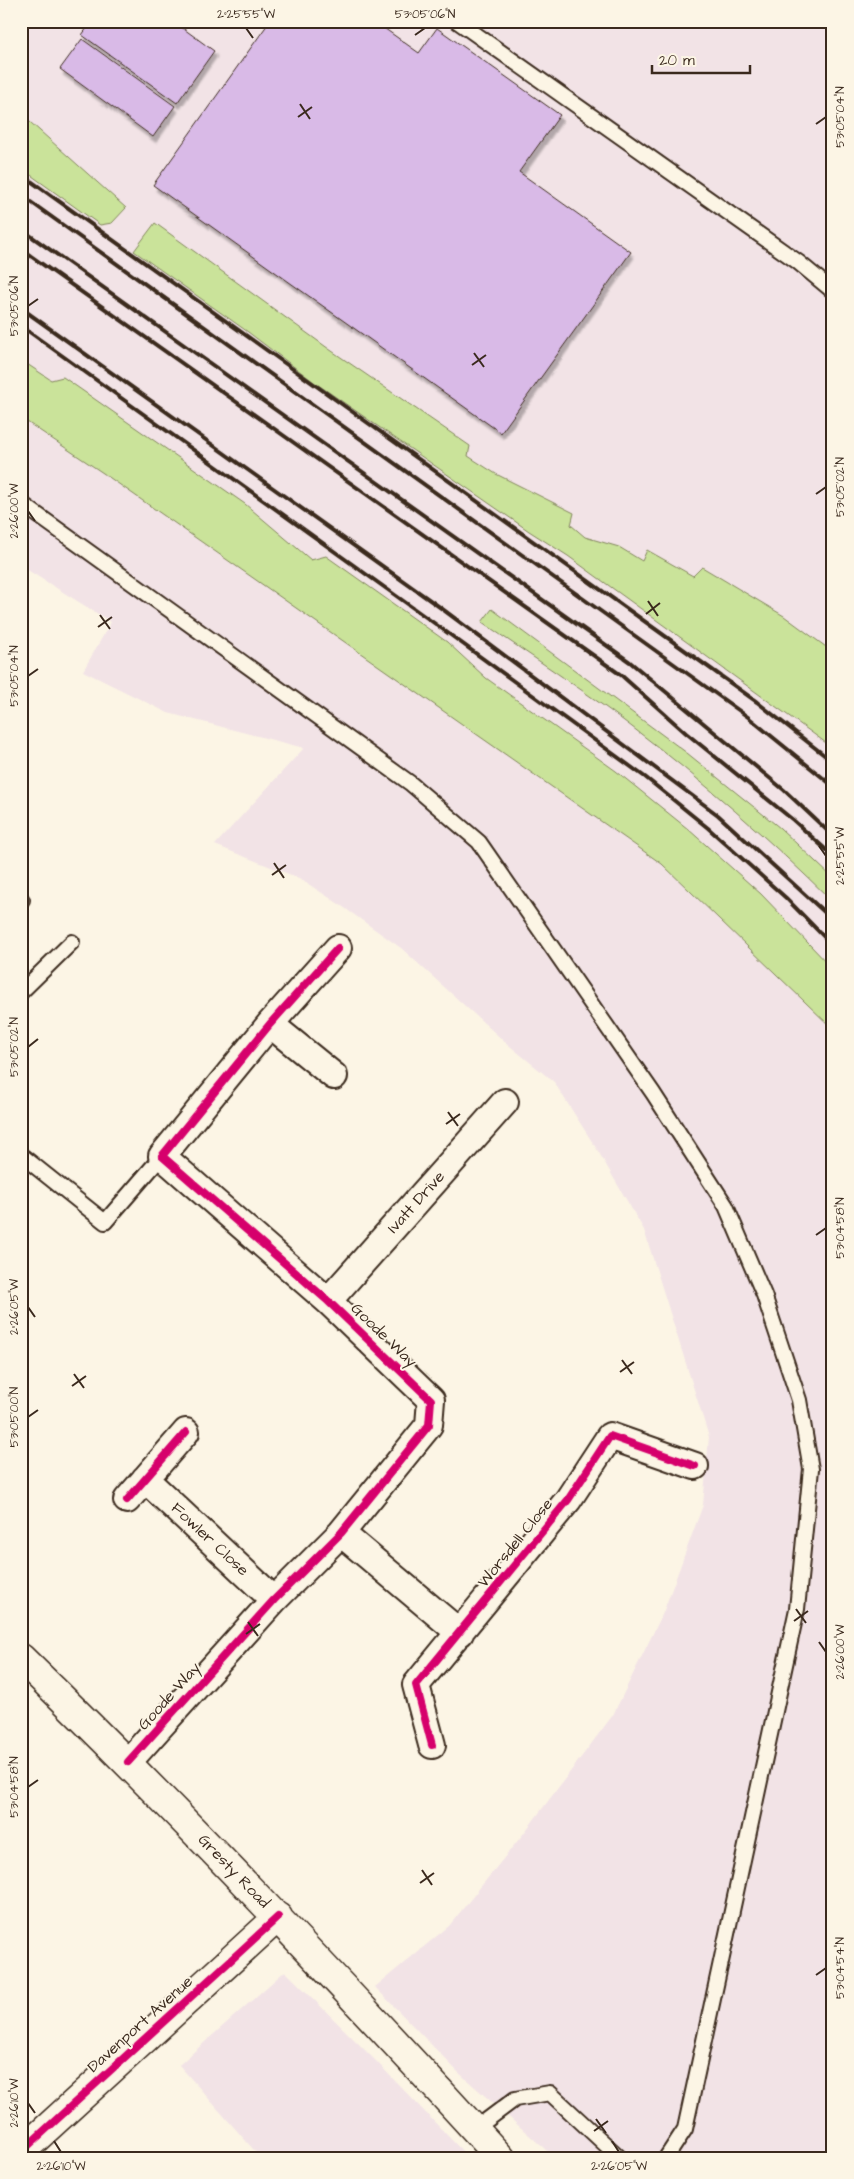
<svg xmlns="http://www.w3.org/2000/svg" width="854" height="2179" font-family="'Architects Daughter',sans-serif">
<defs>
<filter id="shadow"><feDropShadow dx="3" dy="5.5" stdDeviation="1" flood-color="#0004"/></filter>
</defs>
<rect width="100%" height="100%" fill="#fcf5e5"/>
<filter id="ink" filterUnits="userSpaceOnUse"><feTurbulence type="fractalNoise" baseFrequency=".02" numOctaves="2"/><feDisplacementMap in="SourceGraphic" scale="10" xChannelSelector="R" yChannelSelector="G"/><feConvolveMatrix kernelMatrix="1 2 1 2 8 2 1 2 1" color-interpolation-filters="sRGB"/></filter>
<g filter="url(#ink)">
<path fill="#f2e3e6" d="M 21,21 L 833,21 L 833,2158 L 555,2158 L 458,2072 L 375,1987 L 449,1926 L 524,1833 L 613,1715 L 663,1613 L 703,1505 L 709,1437 L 644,1230 L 598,1151 L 554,1082 L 505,1042 L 401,948 L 339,904 L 299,878 L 215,845 L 304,748 L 168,713 L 83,671 L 111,622 L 21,566 Z
M 285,1971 L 374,2059 L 469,2158 L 261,2158 L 179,2065 Z"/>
<path fill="#cae39a" stroke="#82865c" d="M 21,114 L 126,208 L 112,223 L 100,225 L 21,168 Z
M 155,223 L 329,349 L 470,446 L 468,456 L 496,474 L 574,513 L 571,525 L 585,537 L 619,547 L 642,561 L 647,550 L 693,576 L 702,567 L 784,616 L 833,652 L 833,748 L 568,556 L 529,531 L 314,382 L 248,332 L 134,251 Z
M 21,360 L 51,380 L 63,377 L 245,504 L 311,560 L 326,556 L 447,642 L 486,678 L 616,771 L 688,829 L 761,894 L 833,969 L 833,1029 L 662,864 L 103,473 L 21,418 Z
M 492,609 L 687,753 L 780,828 L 833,878 L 833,902 C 769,839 703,781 632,727 C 584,690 532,657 482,622 Z"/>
<path fill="#d9bae7" stroke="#3b2a1e" filter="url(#shadow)" d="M 92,21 L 173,21 L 214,51 L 177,103 L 82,35 Z
M 270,21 L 374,21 L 419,53 L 437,28 L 560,115 L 519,172 L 631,252 L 501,433 L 153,185 Z
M 82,39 L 175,106 L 153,137 L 60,69 Z"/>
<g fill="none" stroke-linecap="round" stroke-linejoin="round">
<g stroke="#3b2a1e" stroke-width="18">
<path id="lane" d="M 457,21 L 798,262 L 833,291
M 21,503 L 410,783 L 479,842 L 653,1093 L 726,1206 L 764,1295 L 799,1400 L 811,1469 L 797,1609 L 685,2129 L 666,2158
M 21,901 L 22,900
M 21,992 L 72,942
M 21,1155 L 105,1222 L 162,1156
M 475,2129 L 515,2099 L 550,2093 L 620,2158"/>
</g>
<g stroke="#3b2a1e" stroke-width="30">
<path id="street" d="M 270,1024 L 334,1076
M 328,1301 L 505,1102
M 145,1479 L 274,1600
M 127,1500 L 186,1432
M 341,1533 L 460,1633
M 432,1745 L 416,1685 L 568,1500 L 610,1436 L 695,1466
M 128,1762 L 274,1600 L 341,1533 L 429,1425 L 431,1400 L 328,1301 L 162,1156 L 270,1024 L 338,948"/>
</g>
<g stroke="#3b2a1e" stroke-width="31">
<path id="secondary" d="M 21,1658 C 187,1819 345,1987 501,2158
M 21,2152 L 278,1917"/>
</g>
<use href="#lane" stroke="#fcf5e5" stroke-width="14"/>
<use href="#street" stroke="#fcf5e5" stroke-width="26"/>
<use href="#secondary" stroke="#fcf5e5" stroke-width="28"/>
<path stroke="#3b2a1e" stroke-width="4" d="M 21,174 L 757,702 L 833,762
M 21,195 L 748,717 L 833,786
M 21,229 L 630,662 L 784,790 L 833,836
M 21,249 L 621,675 L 686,733 L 793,820 L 833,856
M 21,308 L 441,608 L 718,815 L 833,920
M 21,326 L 434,623 L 645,777 L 708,828 L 786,898 L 833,946"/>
<g stroke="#fcf5e5" stroke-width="11">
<path id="cycleway" d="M 127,1500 L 186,1432
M 432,1745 L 416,1685 L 568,1500 L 610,1436 L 695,1466
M 128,1762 L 274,1600 L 341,1533 L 429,1425 L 431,1400 L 328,1301 L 162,1156 L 270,1024 L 338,948
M 21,2152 L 278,1917"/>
</g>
<use href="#cycleway" stroke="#d6006c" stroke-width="8"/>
</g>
</g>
<path fill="none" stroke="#3b2a1e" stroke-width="2" d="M 246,28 L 253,38M 415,35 L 425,28M 300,104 L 310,119M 298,117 L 312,107M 816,124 L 826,117M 28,306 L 38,299M 474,353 L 484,367M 472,365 L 486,355M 816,494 L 826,487M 28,511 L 35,521M 648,601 L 658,616M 646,614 L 660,603M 100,615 L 110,629M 98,627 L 112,617M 28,676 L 38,669M 819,846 L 826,856M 274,863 L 284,878M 272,875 L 286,865M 28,1047 L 38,1039M 448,1112 L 458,1126M 446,1124 L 460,1114M 816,1235 L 826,1228M 28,1307 L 35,1317M 622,1360 L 632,1374M 620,1372 L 634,1362M 74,1374 L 84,1388M 72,1386 L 86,1376M 28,1417 L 38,1410M 796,1609 L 806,1623M 794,1621 L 808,1611M 248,1622 L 258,1636M 246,1634 L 260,1624M 819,1642 L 826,1652M 28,1787 L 38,1780M 422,1870 L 432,1885M 420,1883 L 434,1873M 816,1975 L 826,1968M 28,2103 L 35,2113M 596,2119 L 606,2133M 594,2131 L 608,2121M 54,2141 L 61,2152M 612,2141 L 619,2152"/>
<g text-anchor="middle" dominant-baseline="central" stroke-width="4" stroke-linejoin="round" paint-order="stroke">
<g font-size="16" fill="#3b2a1e" stroke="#fcf5e5">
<text transform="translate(416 1202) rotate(-48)">Ivatt Drive</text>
<text transform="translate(384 1335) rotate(44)">Goode Way</text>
<text transform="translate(210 1539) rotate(43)">Fowler Close</text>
<text transform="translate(515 1543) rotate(-51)">Worsdell Close</text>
<text transform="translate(169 1696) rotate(-48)">Goode Way</text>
<text transform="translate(234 1871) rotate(46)">Gresty Road</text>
<text transform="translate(140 2024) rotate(-42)">Davenport Avenue</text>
</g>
</g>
<rect width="854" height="2179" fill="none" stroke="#fcf5e5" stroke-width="55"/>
<path d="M652 65v8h98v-8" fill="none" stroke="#3b2a1e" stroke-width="2.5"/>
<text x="659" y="65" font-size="15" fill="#3b2a1e" stroke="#fcf5e5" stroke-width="4" paint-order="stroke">20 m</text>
<rect x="28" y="28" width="798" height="2124" fill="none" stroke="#3b2a1e" stroke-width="2"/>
<g font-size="12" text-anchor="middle" fill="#3b2a1e">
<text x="246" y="18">2°25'55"W</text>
<text x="425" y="18">53°05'06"N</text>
<text transform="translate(840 117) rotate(-90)" y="4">53°05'04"N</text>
<text transform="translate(14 306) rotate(-90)" y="4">53°05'06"N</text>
<text transform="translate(840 487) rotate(-90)" y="4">53°05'02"N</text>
<text transform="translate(14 511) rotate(-90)" y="4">2°26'00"W</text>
<text transform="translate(14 676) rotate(-90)" y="4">53°05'04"N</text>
<text transform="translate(840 856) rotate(-90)" y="4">2°25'55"W</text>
<text transform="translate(14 1047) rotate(-90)" y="4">53°05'02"N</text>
<text transform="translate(840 1228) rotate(-90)" y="4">53°04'58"N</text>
<text transform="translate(14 1307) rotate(-90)" y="4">2°26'05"W</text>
<text transform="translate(14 1417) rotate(-90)" y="4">53°05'00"N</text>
<text transform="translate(840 1652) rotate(-90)" y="4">2°26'00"W</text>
<text transform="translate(14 1787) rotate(-90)" y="4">53°04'58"N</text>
<text transform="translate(840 1968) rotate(-90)" y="4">53°04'54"N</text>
<text transform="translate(14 2103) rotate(-90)" y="4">2°26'10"W</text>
<text x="61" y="2170">2°26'10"W</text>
<text x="619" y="2170">2°26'05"W</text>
</g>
</svg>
